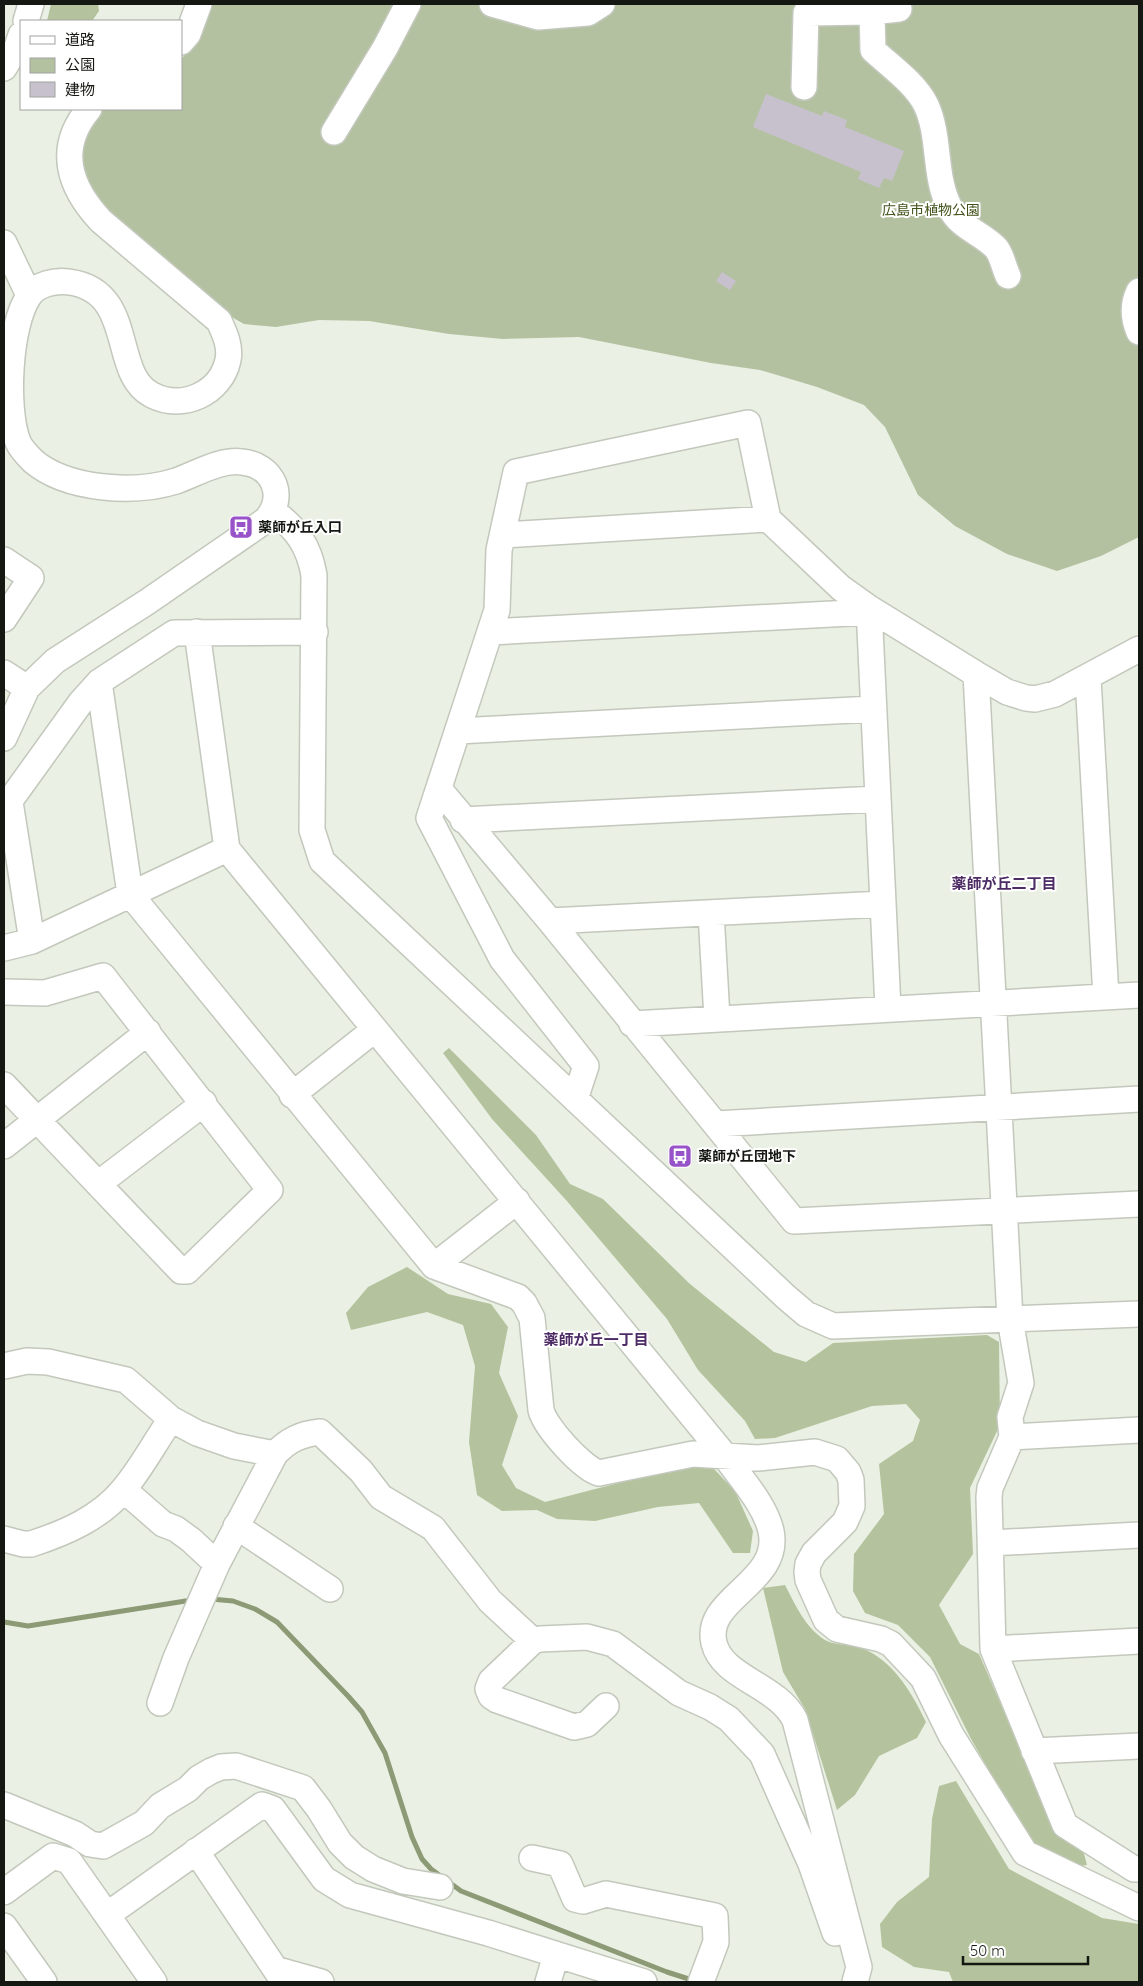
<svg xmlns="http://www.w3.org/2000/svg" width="1143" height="1986" font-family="Quicksand,'Noto Sans JP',sans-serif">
<rect width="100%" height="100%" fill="#eaf0e3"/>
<path fill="#b4c1a1" d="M 209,4 L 1139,4 L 1139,537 L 1101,556 L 1057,571 L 1007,554 L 955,526 L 918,495 L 885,427 L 864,405 L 817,387 L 760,370 L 711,363 L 579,337 L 503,339 L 449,334 L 369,321 L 319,320 L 276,327 L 244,324 L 212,306 L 88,196 L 78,144 L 100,109 L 181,109 L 181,59 C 198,43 205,26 209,4 Z"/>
<path fill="#b4c39d" d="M 51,4 L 98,4 L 99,11 L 92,21 L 47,21 Z
M 449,1048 L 536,1135 L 570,1184 L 603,1199 L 690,1284 L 774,1352 L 806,1362 L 833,1343 L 987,1335 L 999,1342 L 1000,1425 L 970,1488 L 973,1554 L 939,1605 L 960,1644 L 979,1654 L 1055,1829 L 1081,1843 L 1087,1865 L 1074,1867 L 1033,1848 L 970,1737 L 930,1657 L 898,1625 L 865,1613 L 853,1591 L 854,1554 L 884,1514 L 879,1464 L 913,1441 L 920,1420 L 906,1404 L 872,1406 L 775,1438 L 755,1439 L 745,1421 L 698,1370 L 667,1319 L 566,1200 L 492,1119 L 443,1053 Z
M 407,1267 L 448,1294 L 491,1304 L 508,1327 L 499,1373 L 518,1416 L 502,1465 L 516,1488 L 545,1502 L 692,1464 L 714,1469 L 735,1491 L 753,1531 L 750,1553 L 733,1553 L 699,1503 L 658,1507 L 595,1521 L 557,1519 L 537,1510 L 502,1511 L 477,1495 L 469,1442 L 475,1366 L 463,1325 L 427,1312 L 351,1330 L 346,1313 L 368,1287 Z
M 785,1585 C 796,1606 805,1627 825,1640 C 833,1645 846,1644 855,1646 C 891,1656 911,1691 926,1722 L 917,1738 L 879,1756 L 855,1795 L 837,1810 L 805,1709 L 783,1672 L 763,1588 Z
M 956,1781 L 1009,1869 L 1102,1918 L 1139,1924 L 1139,1982 L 953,1982 L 949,1972 L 914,1967 L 882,1947 L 880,1924 L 897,1902 L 929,1877 L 932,1819 L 939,1786 Z"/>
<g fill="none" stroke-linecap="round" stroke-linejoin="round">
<path stroke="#8c9a75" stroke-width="5" d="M 211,1599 L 233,1601 L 255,1609 L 277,1622 L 348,1696 L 362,1712 L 385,1753 L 412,1837 L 422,1859 L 431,1869 L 461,1891 L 667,1972 L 695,1981
M 4,1622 L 28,1626 L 192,1600"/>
</g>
<path fill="#c7c1cd" d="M 766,94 L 822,116 L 824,111 L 847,120 L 845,127 L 904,151 L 892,181 L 884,178 L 879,188 L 858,179 L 861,172 L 753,127 Z
M 722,272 L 736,281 L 730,290 L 716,281 Z"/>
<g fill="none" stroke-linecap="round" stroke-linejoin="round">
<g stroke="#c3c8bc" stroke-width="28">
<path id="minor" d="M 492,4 L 538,17 L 588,13 L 602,4
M 872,4 L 872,12 L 899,9 L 898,4
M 26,21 L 31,4
M 181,42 L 188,34 L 199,4
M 4,68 L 17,47 L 21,35
M 804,87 L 806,13 L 872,12 L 873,50 C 890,66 915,83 926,105 C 941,137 933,176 950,208 C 960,228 982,233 996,248 C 1002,255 1004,268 1008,276
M 334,132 L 385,48 L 408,4
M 4,243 L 29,295
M 1139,291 C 1132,305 1133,318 1139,332
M 273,511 C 297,529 309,546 314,575 L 312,830 L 322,861 L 786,1297 L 806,1314 L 833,1326 L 1139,1314
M 503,535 L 768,519
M 4,560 L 31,578 L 4,619
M 869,608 L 976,674 L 1007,692 L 1026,698 L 1035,699 L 1055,694 L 1139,649
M 490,632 L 869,612
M 4,673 L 27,688
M 976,674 L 1010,1319 L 1021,1383 L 1010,1417 L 1012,1437 L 990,1488 L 989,1497 L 993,1649 L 1065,1825 L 1134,1869 L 1139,1869
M 1088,678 L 1106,997
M 99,682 L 130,894 L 434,1266 L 518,1297 L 524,1303 L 532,1318 L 541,1410 C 545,1427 582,1468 599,1473 L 693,1454 L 758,1458 L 815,1452 L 837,1459 L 848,1472 L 851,1480 L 852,1506 L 845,1522 L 814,1553 L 808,1564 L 807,1572 L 808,1580 L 826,1620 L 837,1629 L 881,1639 L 891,1644 L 923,1678 L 951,1735 L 1025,1853 L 1139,1908
M 458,731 L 872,709
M 4,738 L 27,688 L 55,661 L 147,602 L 266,520 C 287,496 273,465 242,462 C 220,459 196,474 176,481 C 135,494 67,490 33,461 C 27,455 21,449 18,442 C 5,409 9,325 29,296 C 37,284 55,280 69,282 C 137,291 110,374 152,395 C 183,411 221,393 228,360 C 231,346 224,332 219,321 L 101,221 C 69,187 56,148 89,109
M 439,789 L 550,921 L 794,1221 L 1139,1204
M 10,802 L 32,941
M 4,809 L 81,702 L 99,682 L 174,633 L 315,632
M 463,820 L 877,799
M 227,849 L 725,1456 C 740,1478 765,1504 771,1531 C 782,1583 703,1598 714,1643 C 722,1678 778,1685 795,1720 L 859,1967 L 855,1982
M 711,913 L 717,1018
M 550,921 L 882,904
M 4,948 L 32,941 L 227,849 L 197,632
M 4,992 L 45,993 L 103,976 L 270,1190 L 187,1271 L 181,1271 L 4,1085
M 632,1024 L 1139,995
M 292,1095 L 374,1030
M 575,1099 L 586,1066 L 502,959 L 429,818 L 497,610 L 499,550 L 516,472 L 748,423 L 768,519 L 841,588 L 869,608 L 888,1008
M 716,1124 L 1139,1099
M 4,1146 L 148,1032
M 98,1184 L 204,1103
M 434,1266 L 517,1201
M 4,1366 L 27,1361 L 48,1362 L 126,1380 L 171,1419 L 197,1433 L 234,1446 L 275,1454
M 1012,1437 L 1139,1430
M 124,1490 L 163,1524 L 176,1529 L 191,1540 L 217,1564
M 236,1526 L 330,1589
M 4,1539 L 23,1544 L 31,1544 C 65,1533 100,1518 123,1490 C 141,1469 155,1442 171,1419
M 991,1543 L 1139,1535
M 993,1649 L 1139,1641
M 160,1703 L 176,1658 L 217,1564 L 275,1454 C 288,1440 301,1434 320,1432 L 361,1471 L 381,1497 L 433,1528 L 490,1601 L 533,1641
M 606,1706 L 587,1724 L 574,1727 L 497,1700 L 491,1696 L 488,1689 L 491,1681 L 533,1641 L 540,1639 L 587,1637 L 613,1644 L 679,1693 L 710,1707 L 729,1719 L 762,1754 L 811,1864 L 835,1933
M 1034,1751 L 1139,1746
M 4,1805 L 75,1834 L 90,1844 L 103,1846 L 144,1823 L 160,1806 L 188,1789 L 199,1778 L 211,1771 L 221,1767 L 236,1766 L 303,1788 L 319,1809 L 340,1843 L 354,1857 L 373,1869 L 403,1881 L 440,1887
M 196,1851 L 284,1982
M 532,1858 L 560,1864 L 575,1899 L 583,1901 L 606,1894 L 715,1916 L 716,1942 L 701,1982
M 4,1892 L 53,1856 L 69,1861 L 154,1982
M 107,1915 L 262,1805 L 273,1809 L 324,1879 L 350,1895 L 488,1933 L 644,1982
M 4,1926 L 44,1982
M 278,1970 L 321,1982
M 548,1982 L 556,1955"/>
</g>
<use href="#minor" stroke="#fff" stroke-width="25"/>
</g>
<defs>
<g id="bus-square" transform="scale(1.25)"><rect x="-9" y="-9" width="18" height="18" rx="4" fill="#9853c8" stroke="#fff"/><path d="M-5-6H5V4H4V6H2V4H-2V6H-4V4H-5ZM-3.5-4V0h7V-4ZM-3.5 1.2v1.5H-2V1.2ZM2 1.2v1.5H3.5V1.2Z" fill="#fff"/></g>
</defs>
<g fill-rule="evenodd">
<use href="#bus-square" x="241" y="527"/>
<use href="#bus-square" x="680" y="1156"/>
</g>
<g text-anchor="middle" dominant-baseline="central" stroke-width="4" stroke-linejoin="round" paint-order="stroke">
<g font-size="14" fill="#41531a" stroke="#fff">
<text x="931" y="210">広島市植物公園</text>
</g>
<g font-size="14" font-weight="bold" fill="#151712" stroke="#fff" text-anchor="start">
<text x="258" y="527">薬師が丘入口</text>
<text x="698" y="1156">薬師が丘団地下</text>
</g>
<g font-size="15" font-weight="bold" fill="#4d2c65" stroke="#fff">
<text x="1004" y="883">薬師が丘二丁目</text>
<text x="596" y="1339">薬師が丘一丁目</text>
</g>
</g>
<rect width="1143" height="1986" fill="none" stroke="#151712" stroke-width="10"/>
<rect x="20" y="20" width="162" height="90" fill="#ffffff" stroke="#a1a2a0"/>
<rect x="30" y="36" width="25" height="8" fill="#ffffff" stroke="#a1a2a0"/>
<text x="65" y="45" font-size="15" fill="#151712">道路</text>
<rect x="30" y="58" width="25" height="15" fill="#b4c1a1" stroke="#a1a2a0"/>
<text x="65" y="70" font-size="15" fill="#151712">公園</text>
<rect x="30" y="82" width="25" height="15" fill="#c7c1cd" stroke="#a1a2a0"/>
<text x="65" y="95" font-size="15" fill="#151712">建物</text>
<path d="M963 1956v8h125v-8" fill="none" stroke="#151712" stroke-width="2.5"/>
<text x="970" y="1956" font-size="15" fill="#151712" stroke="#ffffff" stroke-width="4" paint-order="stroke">50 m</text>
</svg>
